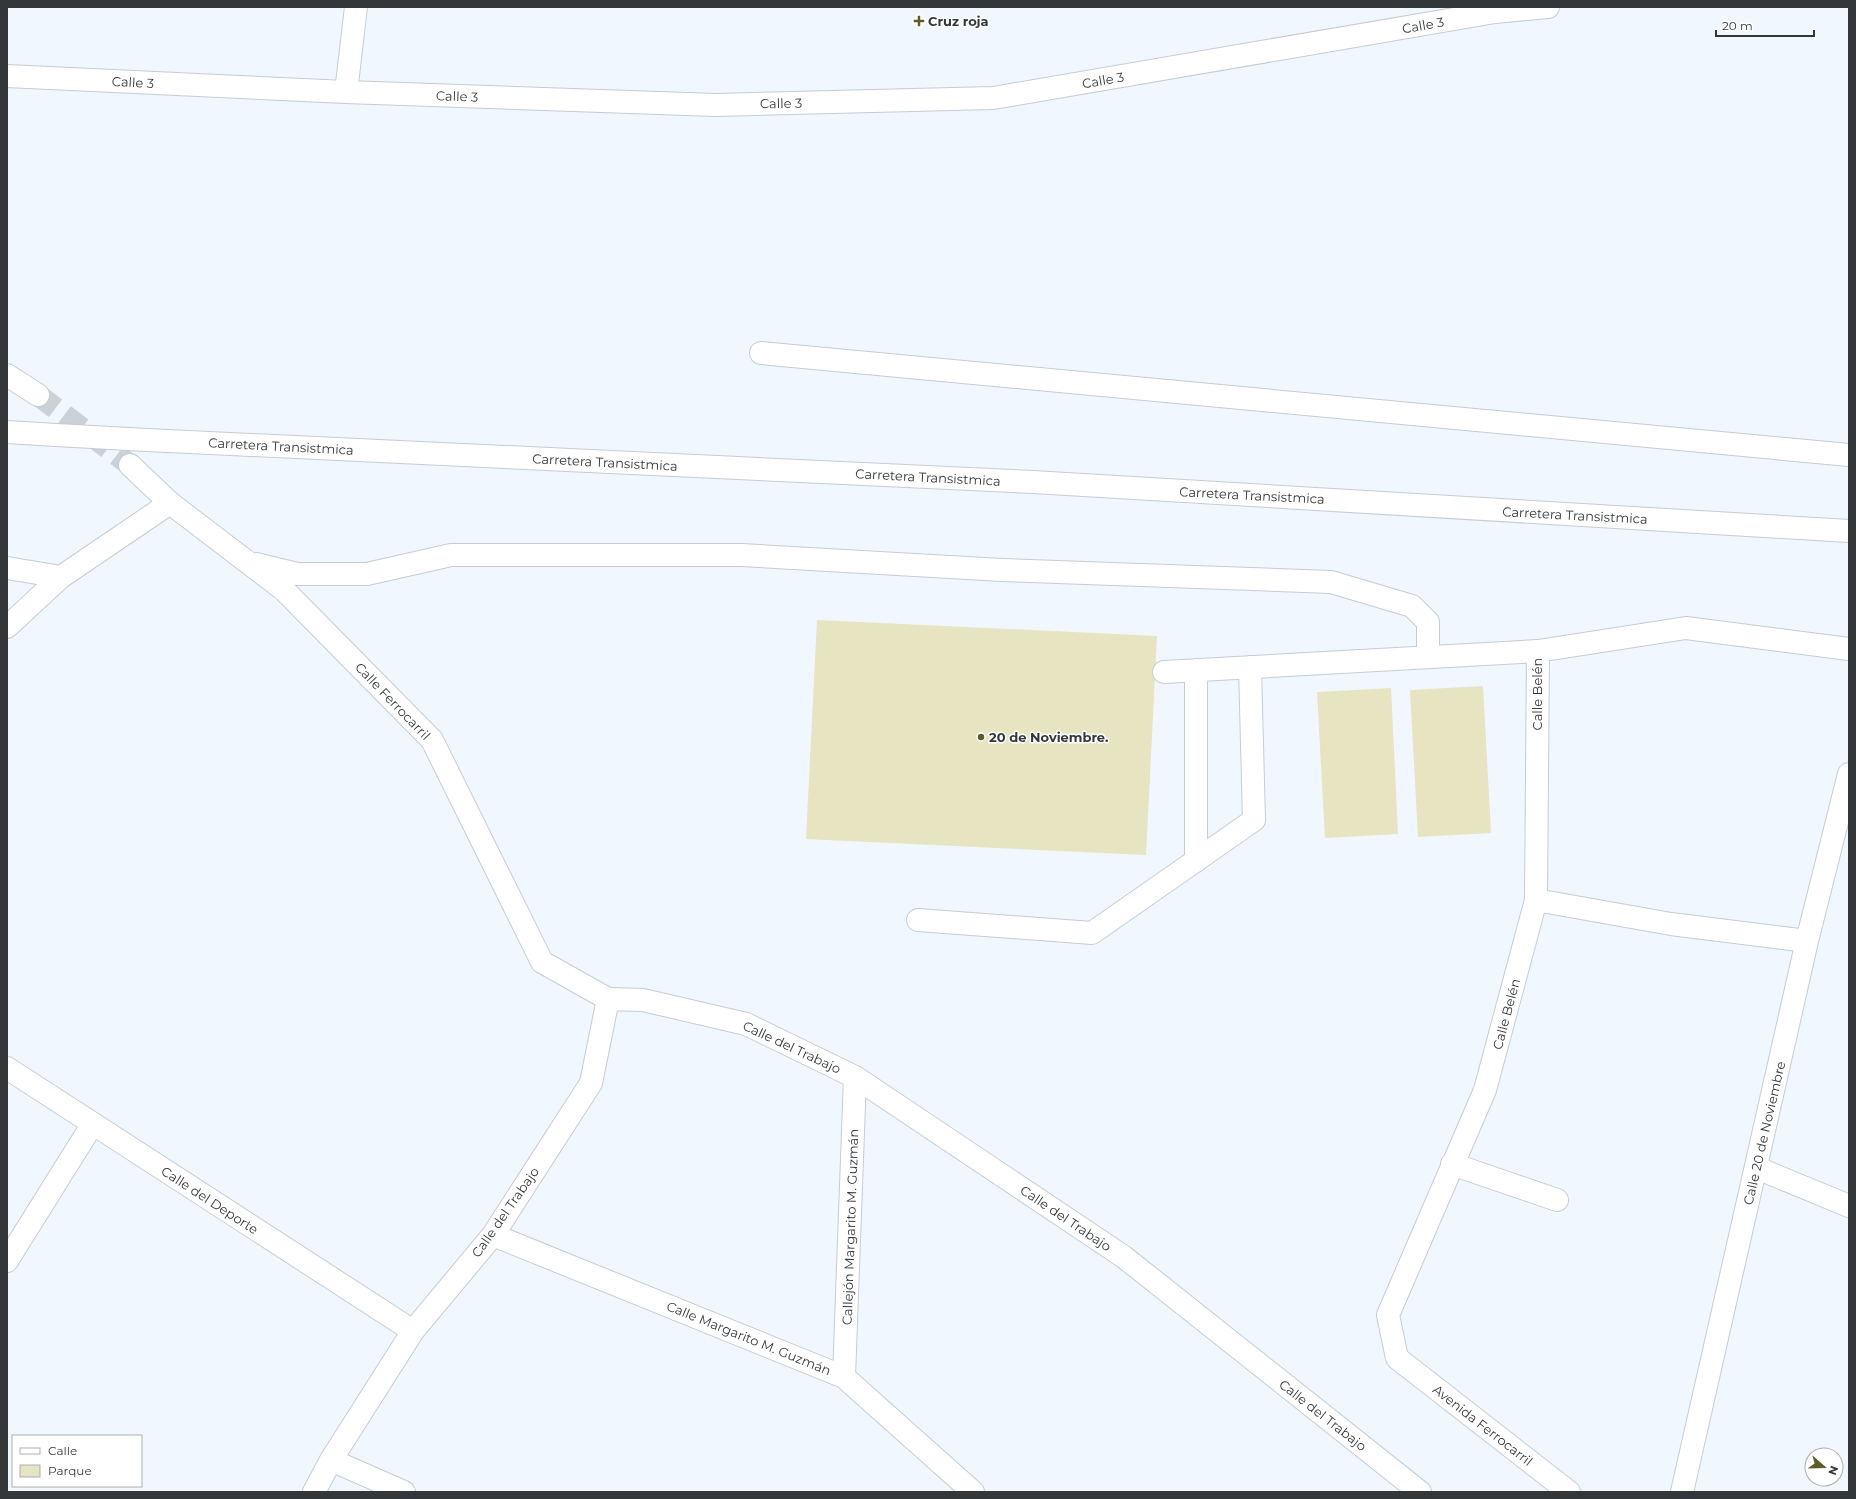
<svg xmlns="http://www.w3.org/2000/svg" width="1856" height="1499" font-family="Montserrat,sans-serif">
<rect width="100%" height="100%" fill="#f0f7fe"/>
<path fill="#e6e4c1" d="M 817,620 L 1157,636 L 1146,855 L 806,839 Z
M 1483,686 L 1491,833 L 1418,837 L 1410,690 Z
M 1391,688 L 1398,834 L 1325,838 L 1317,692 Z"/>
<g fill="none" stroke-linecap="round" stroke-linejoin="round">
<path stroke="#cad1d7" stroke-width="22" stroke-dasharray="22 11" stroke-linecap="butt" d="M 38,395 L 130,465"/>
<g stroke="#c4cdd4" stroke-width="24">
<path id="minor" d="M 7,76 L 346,92 L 716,105 L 993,98 L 1495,12 L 1548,7
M 346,92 L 356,7
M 761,353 L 1849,455
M 7,375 L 38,395
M 130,465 L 170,503 L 284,590 L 432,740 L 542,962 L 608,999 L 643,1000 L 746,1024 L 855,1077 L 1124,1257 L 1420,1492
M 256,564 L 297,574 L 367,574 L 451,555 L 741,555 L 1002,570 L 1331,582 L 1412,606 L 1428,622 L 1428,657
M 7,568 L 61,577
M 7,627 L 61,577 L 170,503
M 1538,651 L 1536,900 L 1485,1090 L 1388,1315 L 1397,1358 L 1569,1492
M 1196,670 L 1196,861
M 1164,672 L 1538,651 L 1686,628 L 1849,649
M 1536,900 L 1671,924 L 1807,941
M 918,920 L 1092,933 L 1254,820 L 1250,667
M 7,1068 L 413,1331
M 1452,1164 L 1557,1200
M 1757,1168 L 1849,1206
M 493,1235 L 844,1377 L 973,1492
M 7,1261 L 92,1125
M 844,1377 L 855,1077
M 331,1460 L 404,1492
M 314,1492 L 331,1460 L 413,1331 L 493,1235 L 591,1083 L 608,999
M 1682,1492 L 1807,941 L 1849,774"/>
</g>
<g stroke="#c4cdd4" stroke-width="24">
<path id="major" d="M 7,432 L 56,435
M 147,440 L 1033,482 L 1849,531"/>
</g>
<use href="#minor" stroke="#fff" stroke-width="22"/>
<use href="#major" stroke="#fff" stroke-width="22"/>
<g stroke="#c4cdd4" stroke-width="24" stroke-linecap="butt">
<path id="major-bridge" d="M 56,435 L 147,440"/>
</g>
<use href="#major-bridge" stroke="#fff" stroke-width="22"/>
</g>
<g fill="#605c29" stroke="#fff" stroke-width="1.5">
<path d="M917 15h4v4h4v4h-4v4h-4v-4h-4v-4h4z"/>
<circle cx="981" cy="737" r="4"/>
</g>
<g text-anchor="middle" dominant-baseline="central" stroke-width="3" stroke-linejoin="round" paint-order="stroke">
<g font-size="13" font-weight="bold" fill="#34373a" stroke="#fff" text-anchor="start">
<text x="928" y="21">Cruz roja</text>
<text x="989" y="737">20 de Noviembre.</text>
</g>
<g font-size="13" fill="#34373a" stroke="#fff">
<text transform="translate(1423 25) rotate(-10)">Calle 3</text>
<text transform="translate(1103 80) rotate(-10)">Calle 3</text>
<text transform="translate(133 82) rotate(3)">Calle 3</text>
<text transform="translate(457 96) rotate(2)">Calle 3</text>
<text transform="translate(781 103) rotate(-1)">Calle 3</text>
<text transform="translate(281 446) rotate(3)">Carretera Transistmica</text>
<text transform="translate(605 462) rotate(3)">Carretera Transistmica</text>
<text transform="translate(928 477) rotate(3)">Carretera Transistmica</text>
<text transform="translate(1252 495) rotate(3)">Carretera Transistmica</text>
<text transform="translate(1575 515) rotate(3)">Carretera Transistmica</text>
<text transform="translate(1537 694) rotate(-90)">Calle Belén</text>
<text transform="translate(393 701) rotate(46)">Calle Ferrocarril</text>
<text transform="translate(1506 1014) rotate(-75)">Calle Belén</text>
<text transform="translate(792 1047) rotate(25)">Calle del Trabajo</text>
<text transform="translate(1764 1133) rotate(-77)">Calle 20 de Noviembre</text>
<text transform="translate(210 1200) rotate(33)">Calle del Deporte</text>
<text transform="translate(505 1212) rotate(-55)">Calle del Trabajo</text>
<text transform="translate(1066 1218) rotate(34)">Calle del Trabajo</text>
<text transform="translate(850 1227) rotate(-88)">Callejón Margarito M. Guzmán</text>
<text transform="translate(749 1338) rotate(22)">Calle Margarito M. Guzmán</text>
<text transform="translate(1323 1415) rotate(38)">Calle del Trabajo</text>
<text transform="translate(1483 1425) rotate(38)">Avenida Ferrocarril</text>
</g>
</g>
<rect width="1856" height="1499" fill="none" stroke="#34373a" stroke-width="16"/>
<rect x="12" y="1435" width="130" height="52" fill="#ffffff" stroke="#aeafb0"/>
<rect x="20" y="1448" width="20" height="6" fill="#ffffff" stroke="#aeafb0"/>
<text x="48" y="1455" font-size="12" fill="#34373a">Calle</text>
<rect x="20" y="1465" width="20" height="12" fill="#e6e4c1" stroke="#aeafb0"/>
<text x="48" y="1475" font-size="12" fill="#34373a">Parque</text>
<g transform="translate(1824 1467) rotate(110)"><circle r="19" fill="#ffffff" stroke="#aeafb0"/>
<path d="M0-3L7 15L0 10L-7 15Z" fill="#605c29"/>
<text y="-6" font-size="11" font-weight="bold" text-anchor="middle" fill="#34373a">N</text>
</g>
<path d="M1716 30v6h98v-6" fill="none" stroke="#34373a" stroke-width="2"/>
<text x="1722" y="30" font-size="12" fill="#34373a" stroke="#ffffff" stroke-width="3" paint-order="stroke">20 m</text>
</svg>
